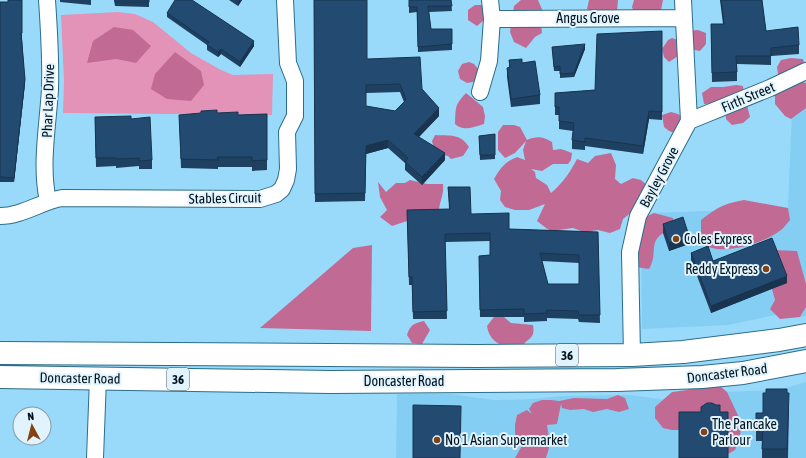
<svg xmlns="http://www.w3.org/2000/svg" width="806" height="458" font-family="'Asap Condensed',sans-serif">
<rect width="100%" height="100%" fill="#99dafb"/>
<path fill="#85cef3" d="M 806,103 L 806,316 L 800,317 L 799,310 L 728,325 L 642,329 L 641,243 L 651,213 L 788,208 L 792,109 Z
M 806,382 L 806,458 L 396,458 L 397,394 L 450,394 L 494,400 L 532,399 L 562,396 L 630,395 L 668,400 L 718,392 L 779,390 Z"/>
<path fill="#e293b7" d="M 118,12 L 135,14 L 153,22 L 191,53 L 221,70 L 233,75 L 273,74 L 272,115 L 63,113 L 64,81 L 61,15 Z"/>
<path fill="#c16b94" d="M 521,0 L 538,0 L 544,14 L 541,24 L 542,33 L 535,37 L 526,48 L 514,42 L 510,32 L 514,6 Z
M 589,0 L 618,0 L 617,12 L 597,15 L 587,9 Z
M 634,0 L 663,0 L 661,10 L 646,18 L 635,15 L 632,7 Z
M 475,5 L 483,5 L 484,20 L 477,26 L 468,20 L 468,10 Z
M 114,27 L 133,30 L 151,46 L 136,63 L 116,59 L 87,63 L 93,41 Z
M 698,30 L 706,33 L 706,44 L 700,51 L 688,49 L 687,31 Z
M 672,38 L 680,41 L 681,54 L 669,62 L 664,57 L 662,49 L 668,40 Z
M 175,52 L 201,71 L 204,85 L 191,101 L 167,99 L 151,89 L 155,74 Z
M 791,58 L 803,59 L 806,69 L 784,79 L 778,74 L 777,67 L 781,60 Z
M 469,62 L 474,64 L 479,70 L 478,81 L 467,83 L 460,79 L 458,71 L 462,64 Z
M 790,79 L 806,83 L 806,108 L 791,119 L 785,116 L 775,104 L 775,97 L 770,88 Z
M 736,85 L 743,86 L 744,96 L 719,103 L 704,104 L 702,93 L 711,87 L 723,87 Z
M 466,93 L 483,107 L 485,116 L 484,124 C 474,127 463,132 455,124 C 456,107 454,106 466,93 Z
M 747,105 L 750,117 L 743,123 L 732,125 L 726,119 L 725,106 Z
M 671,112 L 678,114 L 683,118 L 675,133 L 669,131 L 664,127 L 662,115 Z
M 503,125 L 514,125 L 520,127 L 527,140 C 536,136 543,136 552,142 L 553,150 L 561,149 L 572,153 L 571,160 L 568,164 L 553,164 L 542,171 L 531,169 L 535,172 L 536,178 L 547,185 L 551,193 C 562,184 571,171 577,159 L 588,163 L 595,156 L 611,153 L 616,165 L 615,179 L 621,184 L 633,178 L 641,180 L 649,187 L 638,207 L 623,219 L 620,229 L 610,233 L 598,230 L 584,232 L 573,228 L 551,231 L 546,228 L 537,221 L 545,204 L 529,210 L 515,210 L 505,207 L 500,200 L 501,191 L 494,179 C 501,167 505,162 517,157 L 525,160 L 523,150 L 526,141 L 515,153 L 505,158 L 498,150 L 498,132 Z
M 435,135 C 450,136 460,133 469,147 L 463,156 L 451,159 L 448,156 L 435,154 L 432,141 Z
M 410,180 L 427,184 L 443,184 C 444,196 440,199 439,210 L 410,213 L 407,221 L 392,226 L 380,217 L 387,210 L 380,197 L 378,182 L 386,192 L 396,183 L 405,183 Z
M 744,200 L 788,208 L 790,220 C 787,223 785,227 781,230 C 766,242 732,253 712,248 C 708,247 704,244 701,242 L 701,220 C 718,207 723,204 744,200 Z
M 654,213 L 673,218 L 674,228 C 644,239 660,250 649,269 L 636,267 L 641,219 Z
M 372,245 L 371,331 L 260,328 L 353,248 Z
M 774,250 L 797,251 L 806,284 L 806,307 L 800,317 L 780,319 L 770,309 L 775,300 L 772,289 Z
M 494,317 L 504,317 L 511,323 L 533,325 C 536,340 526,338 521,348 C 505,349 489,343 487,326 Z
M 424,321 L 430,330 L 422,344 L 412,343 L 407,335 C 410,325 414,323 424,321 Z
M 719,385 L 727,392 L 742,424 L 739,441 L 735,450 L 728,454 L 687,430 L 672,430 L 663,428 L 655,418 L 655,407 L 672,392 L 687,390 L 694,387 Z
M 618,395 L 625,398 L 629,409 L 619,412 L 607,409 L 593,412 L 584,409 L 570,410 L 562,408 L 561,404 L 557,424 L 547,425 L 549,439 L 549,448 L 546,458 L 515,458 L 523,444 L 523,437 L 515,436 L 515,425 L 517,415 L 527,410 L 532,414 L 529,409 L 533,403 L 542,400 L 551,400 L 559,401 L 574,398 L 607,399 Z"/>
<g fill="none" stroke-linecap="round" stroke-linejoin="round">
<g stroke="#2c6d8a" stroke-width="18">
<path id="minor" d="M 47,0 C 49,29 51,59 50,89 C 48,125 40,165 48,201
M 492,19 L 683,18
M 480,92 L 489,61 L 492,19 L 490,0
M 689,121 L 770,88 L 806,71
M 0,216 C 22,216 40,202 62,198 L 260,199 L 276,194 L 282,189 L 286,180 L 288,169 L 287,132 L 295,116 L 295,81 L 288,63 L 285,0
M 632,355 L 630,252 L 638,216 L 689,121 L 683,0
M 95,458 L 98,378"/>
</g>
<g stroke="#2c6d8a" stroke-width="24">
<path id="primary" d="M 0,353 L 477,356 L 632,355 L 683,352 L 779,340 L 806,335
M 0,377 L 330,382 L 617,380 L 702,377 L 743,373 L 806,361"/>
</g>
<use href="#minor" stroke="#fff" stroke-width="16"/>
<use href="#primary" stroke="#fff" stroke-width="22"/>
</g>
<path fill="#1e4061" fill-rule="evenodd" d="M 22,0 L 22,38 L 25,83 L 14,182 L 0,182 L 0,2 L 8,2 Z
M 60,0 L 91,0 L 91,5 L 60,2 Z
M 114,0 L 149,0 L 149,7 L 115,6 Z
M 229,0 L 242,0 L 238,6 Z
M 314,0 L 367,59 L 422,89 L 439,116 L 419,137 L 445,160 L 422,185 L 405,170 L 405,163 L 388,148 L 366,154 L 365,201 L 315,202 ZM 400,92 L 404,102 L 395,111 L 366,106 L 366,93 Z
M 409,0 L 451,0 L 452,11 L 429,12 L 431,29 L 452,44 L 452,50 L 418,52 L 417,12 L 409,13 Z
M 720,0 L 762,0 L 766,31 L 799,45 L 799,54 L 771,56 L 771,65 L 737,64 L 737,81 L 712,82 L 711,24 L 723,24 Z
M 167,13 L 254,46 L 240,67 L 221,54 L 218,57 L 207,50 L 207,45 L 167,17 Z
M 662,31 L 662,120 L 649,119 L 643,154 L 585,146 L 585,150 L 572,149 L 572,140 L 573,131 L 559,129 L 559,115 L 555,115 L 555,93 L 595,90 Z
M 552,47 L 585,49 L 574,77 L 560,78 L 560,71 L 554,71 Z
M 509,60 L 522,63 L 540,95 L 540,104 L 511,107 L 507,77 L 507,68 L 509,68 Z
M 217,113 L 238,115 L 267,114 L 267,170 L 252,171 L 252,167 L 218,167 L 218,169 L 181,168 L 179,115 Z
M 95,117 L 131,119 L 152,160 L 152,169 L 139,169 L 139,166 L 116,168 L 116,166 L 96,167 Z
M 495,134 L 495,159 L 480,160 L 479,136 Z
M 448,187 L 471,214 L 509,229 L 598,232 L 600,323 L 579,322 L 578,319 L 547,318 L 547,321 L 524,322 L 524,317 L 480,317 L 479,256 L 490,255 L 490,241 L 445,242 L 447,319 L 413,319 L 412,285 L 409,285 L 407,210 L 449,209 ZM 542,261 L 579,263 L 579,284 L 548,284 Z
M 663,224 L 689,244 L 669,251 L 663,233 Z
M 691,253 L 713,261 L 787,283 L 711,313 L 691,260 Z
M 787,393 L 789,406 L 788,458 L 762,458 L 762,441 L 756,441 L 756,413 L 763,413 Z"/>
<path fill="#18344f" d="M 239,0 L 242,0 L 238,6 L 238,2 Z
M 254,41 L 254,46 L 240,67 L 240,62 Z
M 585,44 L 585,49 L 574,77 L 574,73 Z
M 221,49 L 221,54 L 218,57 L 218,52 Z
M 25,79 L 25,83 L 14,182 L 14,178 Z
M 439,108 L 439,116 L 414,142 L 414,134 Z
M 649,111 L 649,119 L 643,154 L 643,146 Z
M 388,140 L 388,148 L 366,154 L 365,201 L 366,146 Z
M 445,153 L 445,160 L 422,185 L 422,177 Z
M 689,236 L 689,244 L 669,251 L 669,243 Z
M 787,276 L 787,283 L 711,313 L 711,306 Z"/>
<path fill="#234a71" stroke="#18344f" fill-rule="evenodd" d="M 8,0 L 22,0 L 22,33 L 21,33 L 25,79 L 14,178 L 0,177 L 0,2 L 8,2 Z
M 115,0 L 149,0 L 149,2 L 115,2 Z
M 175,0 L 192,0 L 254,41 L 240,62 L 221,49 L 218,52 L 207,45 L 209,42 L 167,13 Z
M 314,0 L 367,0 L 367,59 L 420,57 L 422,89 L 439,108 L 414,134 L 445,153 L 422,177 L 405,162 L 408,158 L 388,140 L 366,146 L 365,193 L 315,194 ZM 400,84 L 406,100 L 395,111 L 366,106 L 366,85 Z
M 409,0 L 451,0 L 452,6 L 428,6 L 431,29 L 452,29 L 452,44 L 418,47 L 417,7 L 409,7 Z
M 721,0 L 762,0 L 766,31 L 798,27 L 799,45 L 771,48 L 771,56 L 736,56 L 737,72 L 712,73 L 711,24 L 724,24 Z
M 662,31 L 662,112 L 649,111 L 643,146 L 585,138 L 585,142 L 572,140 L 574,123 L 559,121 L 559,107 L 555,107 L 555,93 L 595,90 L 597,34 Z
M 585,44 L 574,73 L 560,74 L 560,66 L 554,67 L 552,47 Z
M 522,59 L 522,63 L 535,61 L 540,95 L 511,99 L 507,68 L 510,67 L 509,60 Z
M 217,110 L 217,113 L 238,112 L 238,115 L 267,114 L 267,160 L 252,161 L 252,157 L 217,157 L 218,160 L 181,159 L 179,115 L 201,113 L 201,111 Z
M 131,116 L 131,119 L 150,117 L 152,160 L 139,161 L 139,158 L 116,159 L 116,158 L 96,158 L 95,117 Z
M 495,134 L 495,155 L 480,155 L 479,136 Z
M 448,187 L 470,187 L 471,214 L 509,213 L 509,229 L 598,232 L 600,315 L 579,315 L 578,311 L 547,310 L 547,313 L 524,314 L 524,309 L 480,310 L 479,256 L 490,255 L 490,233 L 445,234 L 447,311 L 413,312 L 412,277 L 409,277 L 407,210 L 450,209 ZM 540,253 L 579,255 L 579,284 L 548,284 Z
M 683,217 L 689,236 L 669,243 L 663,224 Z
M 772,238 L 787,276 L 711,306 L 691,253 L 708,246 L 713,261 Z
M 766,389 L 787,389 L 787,393 L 789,393 L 787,449 L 762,449 L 763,429 L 756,429 L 756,413 L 763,413 L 763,393 L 766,393 Z
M 707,403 L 712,403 L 716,405 L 720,405 L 720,412 L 728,412 L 728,458 L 679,458 L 679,412 L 701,412 L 701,407 Z
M 413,405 L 461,406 L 460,458 L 413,458 Z"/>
<g fill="#844111" stroke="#e1f4fe" stroke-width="1.5">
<circle cx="676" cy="239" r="4"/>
<circle cx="766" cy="269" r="4"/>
<circle cx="704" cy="432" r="4"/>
<circle cx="437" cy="440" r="4"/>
</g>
<g text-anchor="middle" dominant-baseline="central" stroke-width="4" stroke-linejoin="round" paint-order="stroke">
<g fill="#e1f4fe" stroke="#445660" stroke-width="1">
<rect x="556" y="344" width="22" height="22" rx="3"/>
<rect x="167" y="368" width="22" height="22" rx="3"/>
</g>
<g font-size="13" font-weight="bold" fill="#00121d">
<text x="567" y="355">36</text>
<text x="178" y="379">36</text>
</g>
<g font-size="14" fill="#00121d" stroke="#e1f4fe">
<text x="588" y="18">Angus Grove</text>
<text transform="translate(748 97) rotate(-23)">Firth Street</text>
<text transform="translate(48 101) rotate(-88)">Phar Lap Drive</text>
<text transform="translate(659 177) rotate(-62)">Bayley Grove</text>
<text transform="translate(225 198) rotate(-1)">Stables Circuit</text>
<text transform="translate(727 373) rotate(-7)">Doncaster Road</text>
<text transform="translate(80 378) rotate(1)">Doncaster Road</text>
<text x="404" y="381">Doncaster Road</text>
</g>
<g font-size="14" fill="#00121d" stroke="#e1f4fe" text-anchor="start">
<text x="684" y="239">Coles Express</text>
<text x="758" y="269" text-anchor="end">Reddy Express</text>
<text x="712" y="424">The Pancake<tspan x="712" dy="16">Parlour</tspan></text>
<text x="445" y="440">No 1 Asian Supermarket</text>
</g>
</g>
<g transform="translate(32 426) rotate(353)"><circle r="19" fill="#e1f4fe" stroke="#879aa4"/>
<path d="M0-3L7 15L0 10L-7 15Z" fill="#844111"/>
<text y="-6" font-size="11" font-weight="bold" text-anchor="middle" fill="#00121d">N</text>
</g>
</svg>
